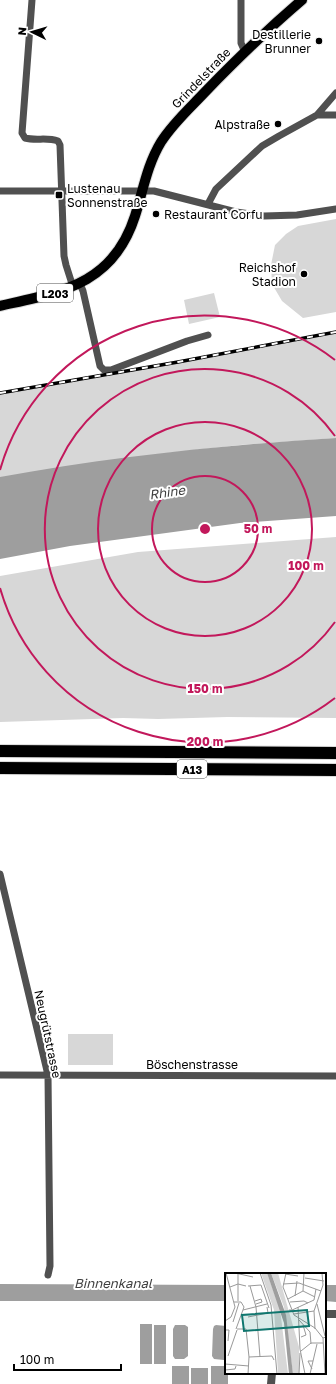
<svg xmlns="http://www.w3.org/2000/svg" width="336" height="1384" font-family="'Golos Text',sans-serif">
<rect width="100%" height="100%" fill="#fff"/>
<path fill="#d7d7d7" d="M 336,219 L 336,312 L 303,318 L 282,301 L 272,284 L 271,265 L 275,245 L 286,234 L 298,226 Z
M 214,293 L 220,317 L 189,324 L 184,300 Z
M 336,333 L 336,438 L 240,445 L 168,453 L 0,479 L 0,393 Z
M 336,537 L 336,718 L 227,717 L 158,719 L 123,718 L 0,722 L 0,576 L 138,552 Z
M 68,1034 L 113,1034 L 113,1065 L 68,1065 Z"/>
<path fill="#9e9e9e" d="M 336,438 L 336,516 L 240,523 L 70,546 L 0,559 L 0,477 C 111,457 223,445 336,438 Z
M 0,1284 L 226,1285 L 226,1301 L 0,1301 Z
M 325,1285 L 336,1285 L 336,1302 L 325,1301 Z
M 140,1324 L 152,1324 L 152,1364 L 140,1364 Z
M 154,1325 L 166,1325 L 166,1364 L 154,1364 Z
M 175,1325 L 185,1325 L 188,1327 L 188,1356 L 184,1359 L 175,1359 L 173,1356 L 173,1329 Z
M 216,1325 L 226,1326 L 226,1358 L 224,1360 L 214,1359 L 212,1356 L 213,1329 L 214,1326 Z
M 172,1366 L 189,1366 L 189,1384 L 172,1384 Z
M 211,1366 L 226,1366 L 226,1373 L 228,1373 L 228,1384 L 211,1384 Z
M 191,1368 L 208,1368 L 208,1384 L 191,1384 Z"/>
<g fill="none" stroke-linecap="round" stroke-linejoin="round">
<g stroke="#dbdbdb" stroke-width="12">
<path id="primary" d="M 0,306 C 61,292 113,285 135,216 C 143,191 147,165 161,142 C 173,123 190,108 205,92 C 236,60 268,29 302,0"/>
</g>
<g stroke="#dbdbdb" stroke-width="14">
<path id="motorway" d="M 0,751 L 336,753
M 0,768 L 336,770"/>
</g>
<path stroke="#505050" stroke-width="7" d="M 32,0 L 22,133 L 25,138 C 36,141 47,137 58,141 L 60,145 L 64,256 L 66,265 L 73,287
M 241,0 L 241,43 L 245,52
M 317,115 L 336,115
M 0,191 L 154,191 L 236,212 L 264,216 L 297,215 L 336,209
M 208,204 L 216,189 L 248,159 L 262,146 L 279,136 L 317,115 L 336,93
M 80,284 L 83,291 L 100,366 L 104,370 L 111,370 L 187,341 L 208,335
M 0,874 L 48,1075 L 50,1266 L 48,1275
M 0,1075 L 336,1076"/>
<path stroke="#505050" stroke-width="8" d="M 325,1314 L 336,1314
M 271,1384 L 272,1373"/>
<use href="#primary" stroke="#000" stroke-width="10"/>
<use href="#motorway" stroke="#000" stroke-width="12"/>
<g stroke="#000" stroke-width="3.5">
<path id="rail" d="M 0,393 L 178,362 L 336,332"/>
</g>
<use href="#rail" stroke="#fff" stroke-width="2" stroke-dasharray="6" stroke-linecap="butt"/>
</g>
<g fill="none" stroke="#c2185b" stroke-width="2">
<circle cx="205" cy="529" r="53"/>
<circle cx="205" cy="529" r="107"/>
<path d="M335 622A160 160 0 1 1 335 436"/>
<path d="M335 698A213 213 0 0 1 0 588M0 470A213 213 0 0 1 335 360"/>
</g>
<g fill="#000" stroke="#fff" stroke-width="1.5">
<circle cx="319" cy="41" r="4"/>
<circle cx="278" cy="124" r="4"/>
<rect x="55" y="191" width="8" height="8" rx="2"/>
<circle cx="156" cy="214" r="4"/>
<circle cx="304" cy="274" r="4"/>
</g>
<g text-anchor="middle" dominant-baseline="central" stroke-width="4" stroke-linejoin="round" paint-order="stroke">
<g fill="#fff" stroke="#4c4c4c" stroke-width="1">
<rect x="37" y="284" width="36" height="18" rx="3"/>
<rect x="177" y="760" width="30" height="18" rx="3"/>
</g>
<g font-size="11" font-weight="bold" fill="#000">
<text x="55" y="293">L203</text>
<text x="192" y="769">A13</text>
</g>
<g font-size="12" fill="#000" stroke="#fff" text-anchor="end">
<text x="311" y="34">Destillerie<tspan x="311" dy="14">Brunner</tspan></text>
<text x="270" y="124">Alpstraße</text>
<text x="67" y="188" text-anchor="start">Lustenau<tspan x="67" dy="14">Sonnenstraße</tspan></text>
<text x="164" y="214" text-anchor="start">Restaurant Corfu</text>
<text x="296" y="267">Reichshof<tspan x="296" dy="14">Stadion</tspan></text>
</g>
<g font-size="12" fill="#000" stroke="#fff">
<text transform="translate(201 78) rotate(-46)">Grindelstraße</text>
<text transform="translate(48 1034) rotate(78)">Neugrütstrasse</text>
<text x="192" y="1064">Böschenstrasse</text>
</g>
<g font-size="13" font-style="italic" fill="#3f3f3f" stroke="#fff">
<text transform="translate(167 492) rotate(-8)">Rhine</text>
<text x="113" y="1283">Binnenkanal</text>
</g>
</g>
<g transform="translate(225 1273)">
<rect width="101" height="101" fill="#fff"/>
<path d="M 36,0 L 42,0 L 55,36 L 63,101 L 53,100 L 49,37 ZM 46,0 L 53,0 L 74,74 L 74,101 L 68,101 L 59,34 Z" fill="#d7d7d7"/>
<path d="M 42,0 L 46,0 L 61,42 L 68,101 L 64,101 L 59,50 Z" fill="#9e9e9e"/>
<path fill="none" stroke="#999" stroke-width="1" d="M 10,0 L 28,4M 35,0 L 46,32 L 52,101M 61,0 L 58,14 L 69,42 L 90,55 L 98,65 L 101,64M 60,1 L 73,3M 80,5 L 99,8M 58,11 L 74,10 L 96,18M 23,13 L 36,12 L 44,35M 25,13 L 31,34 L 35,84M 5,14 L 13,11 L 21,13M 78,18 L 79,0M 78,18 L 90,24M 70,23 L 72,8M 63,26 L 78,18M 13,28 L 13,1M 30,28 L 36,26 L 37,29 L 31,31M 9,29 L 16,29 L 19,34 L 11,56M 65,29 L 79,28 L 83,30M 92,31 L 100,63M 73,34 L 75,76 L 80,101M 65,36 L 65,38 L 89,27 L 91,16M 18,37 L 42,31M 69,41 L 89,38M 23,44 L 43,40 L 42,34M 74,47 L 85,59 L 86,71M 0,48 L 6,44 L 10,34 L 1,0M 8,49 L 14,30M 12,56 L 21,56 L 24,84 L 47,83 L 49,87M 90,56 L 89,38 L 98,12 L 97,0M 0,57 L 4,57 L 3,68M 76,64 L 81,62 L 78,52M 98,65 L 100,101M 76,78 L 86,70 L 98,70M 3,83 L 12,57M 0,91 L 24,93M 87,96 L 83,88 L 88,88M 0,97 L 10,96 L 11,93M 23,101 L 24,84M 74,101 L 75,80M 85,101 L 92,71"/>
<path fill="#0f766e" fill-opacity="0.15" stroke="#0f766e" stroke-width="2" d="M 82,37 L 84,53 L 19,58 L 17,42 Z"/>
<rect width="101" height="101" fill="none" stroke="#000" stroke-width="2"/>
</g>
<circle cx="205" cy="529" r="6" fill="#c2185b" stroke="#fff" stroke-width="2"/>
<g font-size="12" text-anchor="middle" font-weight="bold" fill="#c2185b" stroke="#fff" stroke-width="4" stroke-linejoin="round" paint-order="stroke">
<text x="258" y="533">50 m</text>
<text x="306" y="570">100 m</text>
<text x="205" y="693">150 m</text>
<text x="205" y="746">200 m</text>
</g>
<g transform="translate(32 32) rotate(275)" stroke="#ffffff" stroke-width="3" paint-order="stroke">
<path d="M0-3L7 15L0 10L-7 15Z" fill="#000000"/>
<text y="-6" font-size="11" font-weight="bold" text-anchor="middle" fill="#000000">N</text>
</g>
<path d="M14 1364v6h107v-6" fill="none" stroke="#000000" stroke-width="2"/>
<text x="20" y="1364" font-size="12" fill="#000000" stroke="#ffffff" stroke-width="3" paint-order="stroke">100 m</text>
</svg>
